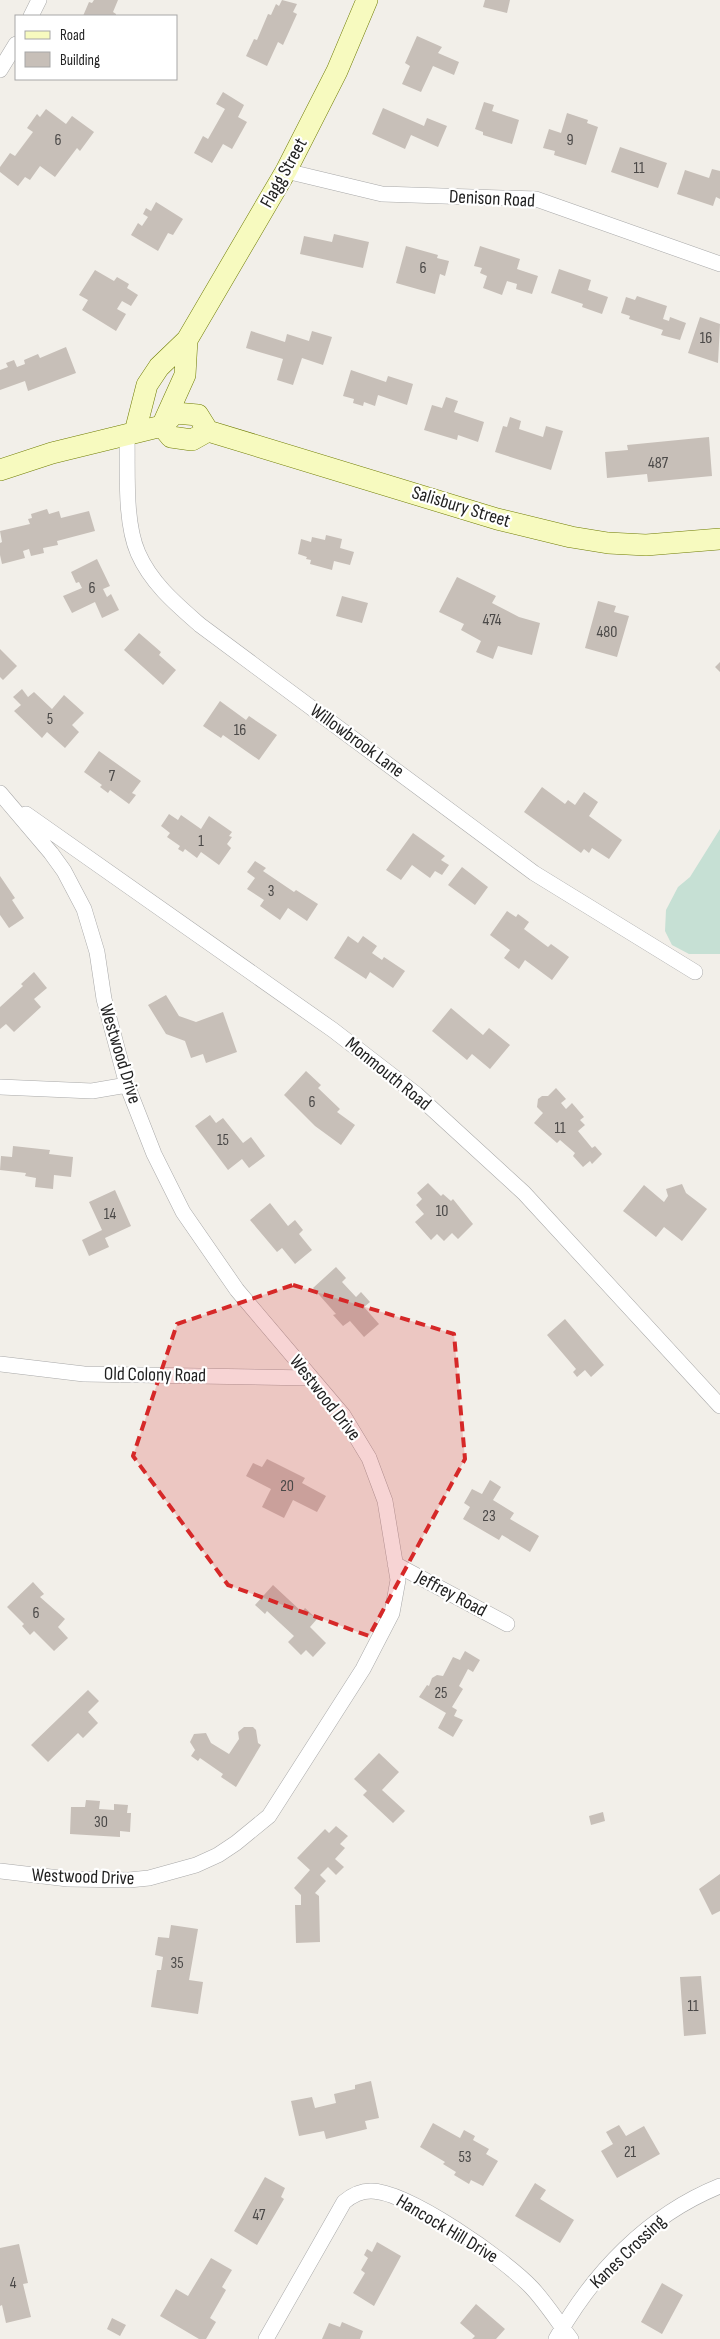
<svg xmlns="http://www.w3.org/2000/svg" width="720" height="2339" font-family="'Sofia Sans Condensed',sans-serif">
<rect width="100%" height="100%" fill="#f2efe9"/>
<path fill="#c6e0d4" d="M 720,829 L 720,954 L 689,954 L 672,945 L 665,931 L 666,910 L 678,887 L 690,877 Z"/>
<path fill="#c7bfb8" d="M 94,0 L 118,0 L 113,12 L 116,14 L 116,16 L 83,16 L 89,2 L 92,3 Z
M 282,0 L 297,4 L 293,12 L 297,14 L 283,45 L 278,42 L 267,66 L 246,56 L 254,39 L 257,40 L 268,14 L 271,15 L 276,4 L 279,6 Z
M 485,0 L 510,0 L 507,13 L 483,7 Z
M 417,36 L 442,47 L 438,53 L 459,62 L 454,75 L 433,66 L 421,92 L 402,84 L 410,66 L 405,63 Z
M 223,92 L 244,105 L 238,117 L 247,122 L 232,149 L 223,144 L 212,163 L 194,153 L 203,136 L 208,139 L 225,109 L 216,104 Z
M 484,102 L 494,105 L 492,111 L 519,120 L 512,144 L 483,135 L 483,132 L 475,129 Z
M 383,108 L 424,126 L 427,118 L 447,126 L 438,147 L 411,135 L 405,149 L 372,134 Z
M 46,109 L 66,124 L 72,116 L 94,132 L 80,151 L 77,148 L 55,177 L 40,166 L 30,180 L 25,177 L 18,186 L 0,172 L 0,167 L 10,153 L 15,156 L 33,132 L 27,128 L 37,114 L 40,117 Z
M 567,113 L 588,120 L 587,123 L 598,127 L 586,165 L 554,155 L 555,151 L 543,148 L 549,129 L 561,133 Z
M 620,147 L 667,163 L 658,188 L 611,172 Z
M 712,169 L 720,171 L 720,199 L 716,197 L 713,206 L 677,194 L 685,170 L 709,178 Z
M 156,202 L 183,219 L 173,235 L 168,233 L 158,251 L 131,235 L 138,223 L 142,226 L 148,217 L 143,214 L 146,208 L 151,211 Z
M 334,234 L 369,242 L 363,268 L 300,254 L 304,236 L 332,242 Z
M 406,246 L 438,255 L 437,258 L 449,261 L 445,276 L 440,274 L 435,294 L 396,283 Z
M 480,246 L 520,259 L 517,269 L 538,276 L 532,294 L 516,289 L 517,284 L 507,281 L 502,295 L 483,288 L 487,276 L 480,273 L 482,268 L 474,266 Z
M 559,269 L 591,280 L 588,290 L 608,297 L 602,314 L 582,307 L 583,304 L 551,293 Z
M 95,270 L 114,281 L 117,277 L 129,284 L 127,288 L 138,295 L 131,306 L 122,301 L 117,309 L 126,314 L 116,331 L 82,310 L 88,300 L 79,295 Z
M 637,296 L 667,306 L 663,319 L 669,321 L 670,317 L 686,323 L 680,340 L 661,335 L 663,330 L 629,319 L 630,316 L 621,313 L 626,297 L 635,300 Z
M 700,317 L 720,324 L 718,363 L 688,353 Z
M 251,331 L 285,342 L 287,334 L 309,341 L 312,331 L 332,337 L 323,365 L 302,358 L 293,385 L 277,380 L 283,359 L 246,348 Z
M 66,347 L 76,373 L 28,391 L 25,381 L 0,390 L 0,370 L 8,367 L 6,363 L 14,360 L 17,367 L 25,364 L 24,360 L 38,354 L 40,358 Z
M 351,370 L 386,382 L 388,376 L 413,384 L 407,405 L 378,395 L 375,406 L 364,402 L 363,406 L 353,403 L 354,399 L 343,396 Z
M 446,397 L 458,401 L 454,412 L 484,422 L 478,442 L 458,435 L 457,440 L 424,430 L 432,405 L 442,408 Z
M 510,417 L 521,421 L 519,429 L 543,437 L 546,426 L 563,431 L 551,470 L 495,452 L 503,426 L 507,427 Z
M 709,437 L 712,476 L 648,482 L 647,474 L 607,478 L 605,452 L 628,450 L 627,445 Z
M 47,509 L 49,514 L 59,511 L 61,518 L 89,511 L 95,531 L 57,541 L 58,545 L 43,548 L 44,553 L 31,556 L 29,549 L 23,551 L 25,558 L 2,564 L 0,555 L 0,543 L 2,542 L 0,531 L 30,524 L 28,519 L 32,518 L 31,514 Z
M 326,535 L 342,539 L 340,548 L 354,552 L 350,565 L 334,561 L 332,570 L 310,564 L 311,560 L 306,559 L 307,557 L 298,554 L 301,539 L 311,542 L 312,537 L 325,540 Z
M 97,559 L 110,586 L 103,589 L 107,597 L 111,594 L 119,610 L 102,618 L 95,602 L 72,613 L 63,596 L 82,588 L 79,582 L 76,583 L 71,572 Z
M 457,577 L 496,596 L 492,603 L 519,617 L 540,623 L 532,655 L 498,646 L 493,659 L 476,652 L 481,641 L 461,630 L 464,624 L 439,612 Z
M 342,596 L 368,603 L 362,623 L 336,616 Z
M 598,601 L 616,606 L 614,612 L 629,616 L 617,657 L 585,648 Z
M 139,633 L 161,652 L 159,655 L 176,670 L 163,685 L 124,650 Z
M 0,649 L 17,666 L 3,680 L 0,677 Z
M 720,662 L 720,672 L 715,667 Z
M 22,689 L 28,697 L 34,692 L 52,709 L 64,695 L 84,713 L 72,725 L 79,732 L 65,748 L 47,732 L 42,738 L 14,711 L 21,705 L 13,697 Z
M 220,701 L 246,720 L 249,716 L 277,735 L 259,760 L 223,735 L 221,738 L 203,726 Z
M 99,751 L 141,781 L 132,793 L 136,795 L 129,804 L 110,790 L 108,793 L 100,787 L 102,785 L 84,772 Z
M 542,787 L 565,804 L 568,800 L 575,805 L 584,792 L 598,802 L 589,816 L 622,840 L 609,859 L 592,848 L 589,853 L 584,849 L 581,853 L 524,812 Z
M 169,814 L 178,820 L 181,815 L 201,829 L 209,816 L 232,832 L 229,836 L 232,837 L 227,844 L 231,848 L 219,865 L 201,852 L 197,858 L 185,849 L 183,852 L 178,849 L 180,846 L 167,837 L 170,833 L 161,826 Z
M 413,833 L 445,856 L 441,860 L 449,865 L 442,875 L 435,871 L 430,878 L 412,865 L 401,880 L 386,870 Z
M 255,861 L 266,868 L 263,871 L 294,892 L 296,890 L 318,904 L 307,921 L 288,908 L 280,920 L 260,906 L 264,900 L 247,889 L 255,878 L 247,872 Z
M 462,867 L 488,887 L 475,905 L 448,885 Z
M 0,876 L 15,898 L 12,900 L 24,918 L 9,928 L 0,915 Z
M 507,911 L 516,917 L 518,914 L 529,922 L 524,929 L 548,947 L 551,944 L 569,957 L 552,980 L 525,960 L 519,969 L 504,958 L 510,950 L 490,935 Z
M 348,936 L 358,943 L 363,936 L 377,946 L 372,953 L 382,960 L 384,957 L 405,971 L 393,988 L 370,972 L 366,979 L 334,958 Z
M 34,972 L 47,988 L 34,999 L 41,1007 L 14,1032 L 6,1024 L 0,1029 L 0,1007 L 23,986 L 21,984 Z
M 166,995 L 179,1016 L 196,1022 L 223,1012 L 237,1052 L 206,1063 L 203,1054 L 191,1058 L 185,1041 L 166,1034 L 148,1005 Z
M 451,1008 L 483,1035 L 489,1028 L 510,1045 L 490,1069 L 472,1054 L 467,1060 L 432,1031 Z
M 306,1071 L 321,1085 L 318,1088 L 340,1109 L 337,1112 L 355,1125 L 341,1145 L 315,1126 L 284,1095 Z
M 556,1088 L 566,1099 L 561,1103 L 566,1109 L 572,1103 L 584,1117 L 580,1120 L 585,1125 L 578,1131 L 592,1148 L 595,1146 L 602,1154 L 592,1164 L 590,1161 L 583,1167 L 573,1156 L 575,1153 L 560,1140 L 557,1143 L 534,1123 L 543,1113 L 537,1107 L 538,1099 L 542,1096 L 548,1096 Z
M 210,1115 L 216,1123 L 223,1118 L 243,1143 L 251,1137 L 265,1156 L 249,1168 L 242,1159 L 228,1170 L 195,1126 Z
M 13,1146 L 50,1150 L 49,1154 L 73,1157 L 71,1177 L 54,1175 L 53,1189 L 35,1187 L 36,1178 L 25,1176 L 26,1173 L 0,1170 L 1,1156 L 12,1157 Z
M 428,1183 L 441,1196 L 443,1194 L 451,1201 L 453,1199 L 473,1224 L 458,1239 L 452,1233 L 444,1241 L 437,1234 L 431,1240 L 415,1222 L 424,1214 L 416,1205 L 422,1199 L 417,1193 Z
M 682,1184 L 686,1193 L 707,1209 L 682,1241 L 664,1227 L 656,1237 L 623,1211 L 644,1185 L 664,1202 L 668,1196 L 666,1189 Z
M 115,1190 L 131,1226 L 105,1238 L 109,1247 L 89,1256 L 82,1240 L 102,1230 L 89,1202 Z
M 270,1203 L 288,1226 L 295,1220 L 303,1230 L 299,1234 L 312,1250 L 295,1264 L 282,1248 L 277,1252 L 250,1220 Z
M 336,1267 L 346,1278 L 342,1282 L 356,1297 L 361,1292 L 370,1302 L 364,1307 L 379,1324 L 364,1337 L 350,1321 L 343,1326 L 333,1315 L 336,1314 L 313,1288 Z
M 565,1319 L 604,1365 L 591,1377 L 585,1370 L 577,1377 L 573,1372 L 576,1369 L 547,1335 Z
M 267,1459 L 305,1478 L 302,1483 L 326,1496 L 317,1512 L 293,1500 L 284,1518 L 262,1507 L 271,1489 L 246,1476 L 253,1463 L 262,1467 Z
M 490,1480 L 501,1487 L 493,1500 L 514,1513 L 510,1519 L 539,1536 L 530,1552 L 502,1535 L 499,1540 L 463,1519 L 470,1507 L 464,1503 L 472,1489 L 482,1494 Z
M 33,1582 L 44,1594 L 40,1597 L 65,1619 L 58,1627 L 68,1638 L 54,1651 L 34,1631 L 30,1635 L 22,1626 L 24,1624 L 7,1607 Z
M 273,1585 L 302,1612 L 305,1608 L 317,1619 L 310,1627 L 326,1643 L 313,1657 L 306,1650 L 301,1655 L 288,1642 L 294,1636 L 267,1611 L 265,1614 L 255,1605 Z
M 465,1651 L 480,1660 L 473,1672 L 468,1669 L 459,1686 L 463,1689 L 452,1707 L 457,1710 L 454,1716 L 463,1720 L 453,1737 L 438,1728 L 446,1713 L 419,1697 L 427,1685 L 429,1686 L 432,1678 L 437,1675 L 443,1676 L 453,1657 L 460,1660 Z
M 88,1690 L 99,1701 L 88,1712 L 98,1723 L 83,1738 L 78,1733 L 48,1762 L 31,1745 Z
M 244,1727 L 253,1727 L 256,1730 L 258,1743 L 261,1745 L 236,1787 L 221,1777 L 223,1774 L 200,1758 L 198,1761 L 191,1756 L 195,1750 L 190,1742 L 194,1734 L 206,1733 L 211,1743 L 229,1754 L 239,1739 L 238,1732 Z
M 379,1753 L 399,1772 L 382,1790 L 405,1811 L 393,1823 L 363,1795 L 367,1791 L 354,1779 Z
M 86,1800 L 100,1801 L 99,1809 L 114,1810 L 114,1804 L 128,1805 L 127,1813 L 131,1813 L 130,1832 L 120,1831 L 120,1837 L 70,1834 L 71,1807 L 85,1807 Z
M 603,1812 L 605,1821 L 591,1825 L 589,1816 Z
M 336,1826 L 348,1836 L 340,1844 L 345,1848 L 335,1859 L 344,1867 L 336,1875 L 328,1867 L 320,1875 L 326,1881 L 315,1893 L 319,1896 L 320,1942 L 296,1943 L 295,1905 L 301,1905 L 301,1895 L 294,1888 L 310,1870 L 297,1858 L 325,1829 L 329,1833 Z
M 720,1874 L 720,1911 L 712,1915 L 699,1889 Z
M 171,1925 L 198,1929 L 189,1980 L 203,1982 L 198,2014 L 151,2007 L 157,1970 L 161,1970 L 163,1957 L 155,1955 L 158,1937 L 169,1938 Z
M 701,1976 L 706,2034 L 684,2036 L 680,1977 Z
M 371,2081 L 379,2118 L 365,2121 L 367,2129 L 326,2139 L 324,2131 L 299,2136 L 291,2101 L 312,2097 L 315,2108 L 336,2103 L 334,2094 L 355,2089 L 355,2085 Z
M 433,2123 L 460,2138 L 464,2130 L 475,2136 L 473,2140 L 489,2149 L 486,2154 L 498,2161 L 483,2186 L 471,2180 L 469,2184 L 454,2175 L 456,2172 L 443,2164 L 445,2162 L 420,2147 Z
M 619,2125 L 626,2136 L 644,2126 L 660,2154 L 617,2178 L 601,2151 L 613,2144 L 606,2132 Z
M 265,2177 L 285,2188 L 281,2197 L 284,2199 L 257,2245 L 234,2231 Z
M 535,2183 L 546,2190 L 540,2199 L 574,2220 L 560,2243 L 515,2216 Z
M 377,2242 L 401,2256 L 374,2306 L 353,2293 L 365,2273 L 361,2270 L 368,2258 L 364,2255 L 367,2249 L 372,2252 Z
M 19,2244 L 28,2283 L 23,2284 L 31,2317 L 6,2323 L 2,2305 L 0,2306 L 0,2248 Z
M 211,2258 L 232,2270 L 222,2287 L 226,2290 L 210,2318 L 216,2322 L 206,2339 L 199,2339 L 160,2316 L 176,2289 L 188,2296 Z
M 662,2283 L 683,2295 L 662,2334 L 641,2322 Z
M 476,2304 L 505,2329 L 496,2339 L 472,2339 L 475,2336 L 460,2323 Z
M 112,2318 L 126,2325 L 120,2336 L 107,2329 Z
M 342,2322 L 363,2331 L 360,2339 L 322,2339 L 329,2323 L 340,2327 Z"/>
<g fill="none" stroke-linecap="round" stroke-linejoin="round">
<g stroke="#a9a9a9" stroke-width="16">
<path id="street" d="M 31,16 L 39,0
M 0,70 L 16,44
M 286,171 L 382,194 L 536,199 L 720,264
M 127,435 C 128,470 124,521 138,553 C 151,583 176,604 200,625 L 534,873 L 695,972
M 0,793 L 51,853 L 64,871 L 84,909 L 97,952 L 104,999 L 127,1085 L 154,1154 L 183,1212 L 237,1290 L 343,1415 L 369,1458 L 385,1501 L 398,1580 L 392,1613 L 363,1669 L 269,1816 L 236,1843 L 218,1855 L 196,1865 L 149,1878 L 129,1880 L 68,1879 L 0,1871
M 26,814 L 333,1030 L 416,1094 L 524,1193 L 720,1406
M 0,1087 L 92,1091 L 127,1085
M 0,1364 L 84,1374 L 310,1378
M 395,1564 L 507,1624
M 266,2339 L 344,2202 C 351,2196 360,2191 371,2191 C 408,2191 506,2260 532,2288 C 546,2303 558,2322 571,2339
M 556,2339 C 593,2273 648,2215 720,2186"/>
</g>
<g stroke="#707d05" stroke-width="22">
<path id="secondary" d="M 208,431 L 192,440 L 171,437 L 162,426 L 175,413 L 198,415 L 208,431 L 497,519 L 571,537 L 608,543 L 646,545 L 720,539
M 135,432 L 147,385 L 159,367 L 187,340 L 286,171 L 337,71 L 367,0
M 0,470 L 52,453 L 162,426 L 185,375 L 187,340"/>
</g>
<use href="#street" stroke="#fff" stroke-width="15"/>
<use href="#secondary" stroke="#f7fabf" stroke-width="21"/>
</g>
<path fill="#d62828" fill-opacity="0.2" stroke="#d62828" stroke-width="4" stroke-dasharray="10 6" stroke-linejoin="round" d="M 293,1285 L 454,1334 L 465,1459 L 369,1636 L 228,1585 L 133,1456 L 177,1324 Z"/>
<g text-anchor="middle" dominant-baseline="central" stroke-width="4.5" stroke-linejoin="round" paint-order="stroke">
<g font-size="16" fill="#4b4948">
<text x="58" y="140">6</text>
<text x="570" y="140">9</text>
<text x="639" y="168">11</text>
<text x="423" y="268">6</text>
<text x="706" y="338">16</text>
<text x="658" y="463">487</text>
<text x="92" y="588">6</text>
<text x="492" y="620">474</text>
<text x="607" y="632">480</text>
<text x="50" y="719">5</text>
<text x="240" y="730">16</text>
<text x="112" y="776">7</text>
<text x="201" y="841">1</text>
<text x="271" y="891">3</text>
<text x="312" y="1102">6</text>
<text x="560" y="1128">11</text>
<text x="223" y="1140">15</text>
<text x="442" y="1211">10</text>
<text x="110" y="1214">14</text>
<text x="287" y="1486">20</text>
<text x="489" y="1516">23</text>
<text x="36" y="1613">6</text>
<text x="441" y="1693">25</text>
<text x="101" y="1822">30</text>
<text x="177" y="1963">35</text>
<text x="693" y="2006">11</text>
<text x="630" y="2152">21</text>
<text x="465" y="2157">53</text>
<text x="259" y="2215">47</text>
<text x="13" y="2283">4</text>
</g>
<g font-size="19" fill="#222" stroke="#fff">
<text transform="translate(284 173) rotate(-61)">Flagg Street</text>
<text transform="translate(492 199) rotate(3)">Denison Road</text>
<text transform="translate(461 507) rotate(17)">Salisbury Street</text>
<text transform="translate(357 741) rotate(36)">Willowbrook Lane</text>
<text transform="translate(120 1054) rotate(73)">Westwood Drive</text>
<text transform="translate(388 1074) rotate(39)">Monmouth Road</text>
<text transform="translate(155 1375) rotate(1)">Old Colony Road</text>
<text transform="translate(325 1398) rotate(52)">Westwood Drive</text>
<text transform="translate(451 1594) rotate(28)">Jeffrey Road</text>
<text transform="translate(83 1877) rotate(2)">Westwood Drive</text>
<text transform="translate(447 2229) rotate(31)">Hancock Hill Drive</text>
<text transform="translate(628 2252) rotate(-44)">Kanes Crossing</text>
</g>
</g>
<rect x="15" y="15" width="162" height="65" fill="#ffffff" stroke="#a7a7a7"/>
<rect x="25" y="31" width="25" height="8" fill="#f7fabf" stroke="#a7a7a7"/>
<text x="60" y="40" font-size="15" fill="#222222">Road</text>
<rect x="25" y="52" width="25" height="15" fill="#c7bfb8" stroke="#a7a7a7"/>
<text x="60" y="65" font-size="15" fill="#222222">Building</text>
</svg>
